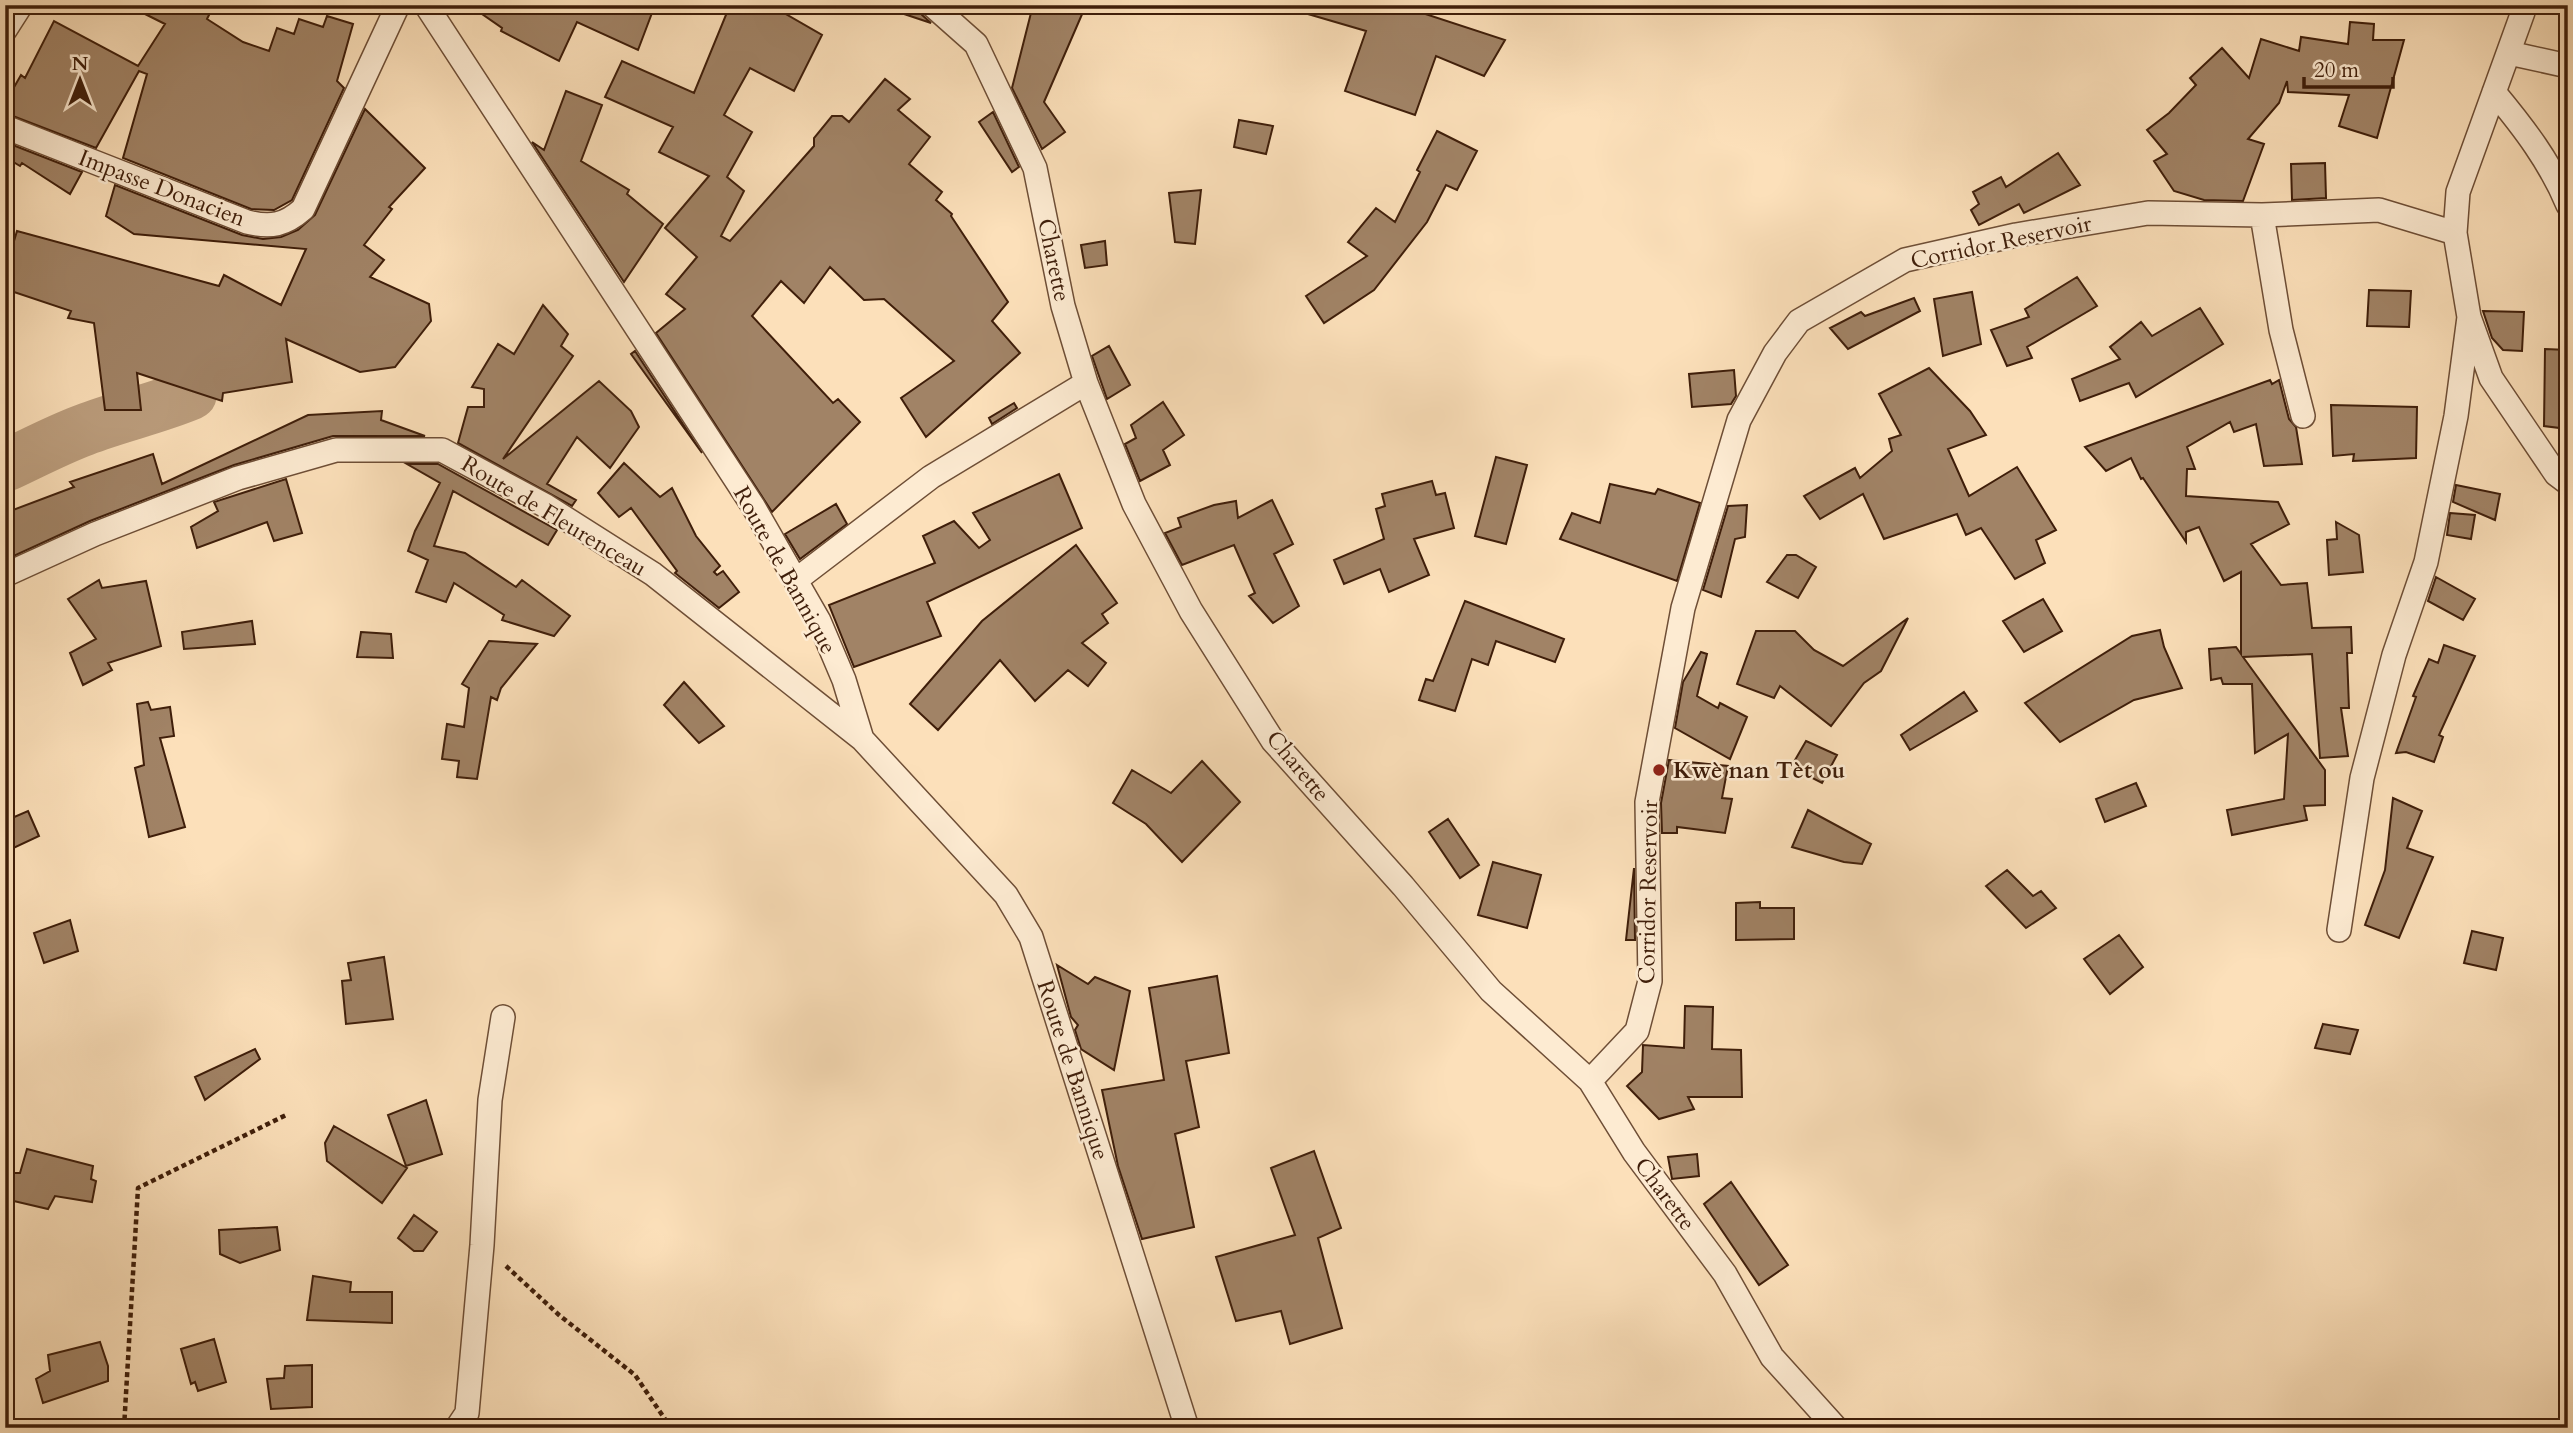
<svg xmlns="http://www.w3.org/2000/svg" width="2573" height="1433" font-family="Cardo,serif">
<rect width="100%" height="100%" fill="#fce0ba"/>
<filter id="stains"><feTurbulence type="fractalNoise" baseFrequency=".00286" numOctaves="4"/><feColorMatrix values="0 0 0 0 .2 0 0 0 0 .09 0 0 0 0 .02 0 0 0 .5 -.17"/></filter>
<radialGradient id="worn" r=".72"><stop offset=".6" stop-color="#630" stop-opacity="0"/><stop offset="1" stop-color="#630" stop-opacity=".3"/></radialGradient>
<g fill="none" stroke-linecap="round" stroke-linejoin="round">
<path stroke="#bc9e7e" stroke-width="52" d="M 5,466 C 31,454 57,440 84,430 C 120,416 155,409 191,394"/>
</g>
<path fill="#a18366" stroke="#3f1e0a" stroke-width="2" d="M 127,5 L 214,5 L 207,19 L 243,42 L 269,51 L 277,28 L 294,34 L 299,19 L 323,27 L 327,16 L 353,24 L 337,81 L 344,88 L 292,200 L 274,210 L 251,209 L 123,158 L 147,74 L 139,71 L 96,148 L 5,113 L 5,103 L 21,75 L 25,78 L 54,21 L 138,66 L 165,24 Z
M 469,5 L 655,5 L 638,50 L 577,22 L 559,61 L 501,31 L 502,28 Z
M 730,5 L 770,5 L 822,35 L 794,91 L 750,68 L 724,115 L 752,132 L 727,177 L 744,191 L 721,236 L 730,241 L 814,146 L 814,138 L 832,116 L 842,116 L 849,122 L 885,79 L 910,99 L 898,110 L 930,137 L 909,164 L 942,192 L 936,200 L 952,214 L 951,216 L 1008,302 L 992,321 L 1020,353 L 926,437 L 901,398 L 954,361 L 884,299 L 864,300 L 830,267 L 804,303 L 781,281 L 752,316 L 833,403 L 838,399 L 860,422 L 772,512 L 656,333 L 685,309 L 666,294 L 697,257 L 665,228 L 709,176 L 659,152 L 673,127 L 605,97 L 622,61 L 694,93 Z
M 892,5 L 918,5 L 922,15 L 931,23 L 892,10 Z
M 1033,5 L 1064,5 L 1083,12 L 1044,102 L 1065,132 L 1042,149 L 1012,88 Z
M 1302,5 L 1398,5 L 1505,40 L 1484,76 L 1436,56 L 1415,115 L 1345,91 L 1366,31 L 1301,12 Z
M 2350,22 L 2374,24 L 2373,40 L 2404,40 L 2377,138 L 2339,126 L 2349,95 L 2288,92 L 2287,81 L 2279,103 L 2248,139 L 2264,144 L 2243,201 L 2204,200 L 2174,191 L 2154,161 L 2167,154 L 2147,130 L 2169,113 L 2196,85 L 2190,78 L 2222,48 L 2249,78 L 2261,39 L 2299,51 L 2301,37 L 2348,44 Z
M 566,91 L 602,105 L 581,161 L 629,190 L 627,194 L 663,224 L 624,282 L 532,142 L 544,150 Z
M 365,109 L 425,168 L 389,207 L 392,209 L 364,245 L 384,260 L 370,277 L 429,304 L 431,321 L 395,367 L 360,372 L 286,339 L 292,382 L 223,393 L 222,401 L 137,373 L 141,410 L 105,410 L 94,323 L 68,318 L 71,311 L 5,289 L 5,241 L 14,241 L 17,231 L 219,286 L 224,275 L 281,305 L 306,249 L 134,234 L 106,216 L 115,185 L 242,235 L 263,239 L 281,237 L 298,230 L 315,215 Z
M 993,112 L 1019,167 L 1012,172 L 979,122 Z
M 1239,120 L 1273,126 L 1266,154 L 1234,147 Z
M 1437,131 L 1477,151 L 1457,190 L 1446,185 L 1427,222 L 1374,290 L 1324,323 L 1306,296 L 1367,256 L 1348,242 L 1376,208 L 1395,222 L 1420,172 L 1417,170 Z
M 5,142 L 82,172 L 70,194 L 22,163 L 20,166 L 5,157 Z
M 2058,153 L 2080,185 L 2024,213 L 2019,204 L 1979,225 L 1971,210 L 1979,204 L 1973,192 L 2001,177 L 2006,187 Z
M 2325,163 L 2326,198 L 2292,200 L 2291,164 Z
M 1201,190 L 1195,244 L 1175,242 L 1169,193 Z
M 1105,241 L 1107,265 L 1085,268 L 1081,245 Z
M 2077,277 L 2097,306 L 2027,347 L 2032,358 L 2007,366 L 1991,330 L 2029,317 L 2025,309 Z
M 2369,290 L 2411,291 L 2409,327 L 2367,326 Z
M 1972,292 L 1981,344 L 1943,356 L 1934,299 Z
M 1914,298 L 1920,311 L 1848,349 L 1830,328 L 1861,312 L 1865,316 Z
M 543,305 L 568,334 L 561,346 L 573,356 L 503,459 L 599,381 L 631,411 L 639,427 L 610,468 L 577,437 L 547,484 L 576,500 L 572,506 L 458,443 L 468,407 L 484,407 L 484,389 L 472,387 L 498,344 L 514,354 Z
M 2200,308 L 2223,344 L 2136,397 L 2129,383 L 2080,401 L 2072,379 L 2120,359 L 2110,347 L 2141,322 L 2152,336 Z
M 2483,311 L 2524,312 L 2522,351 L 2503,350 L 2492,338 Z
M 1109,346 L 1130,385 L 1107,399 L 1092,356 Z
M 2545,349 L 2568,350 L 2568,429 L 2544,426 Z
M 635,351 L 702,453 L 631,354 Z
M 1929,368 L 1970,411 L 1986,435 L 1948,449 L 1969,496 L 2017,467 L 2056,530 L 2036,540 L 2045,563 L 2015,579 L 1981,528 L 1966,535 L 1957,514 L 1884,539 L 1863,494 L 1820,519 L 1804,496 L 1855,468 L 1860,478 L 1892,451 L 1889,439 L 1901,435 L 1879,394 Z
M 1734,370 L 1736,396 L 1731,404 L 1692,407 L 1689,374 Z
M 2270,380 L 2272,384 L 2279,380 L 2289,419 L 2296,427 L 2302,464 L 2264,466 L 2256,424 L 2234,432 L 2230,422 L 2187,447 L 2195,469 L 2187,469 L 2186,496 L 2278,502 L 2289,524 L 2251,544 L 2281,585 L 2307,583 L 2312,628 L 2351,627 L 2352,653 L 2347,653 L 2349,708 L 2341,708 L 2348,756 L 2320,758 L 2312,654 L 2243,657 L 2325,770 L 2325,805 L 2304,806 L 2307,820 L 2232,835 L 2227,810 L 2284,799 L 2288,734 L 2255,753 L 2252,684 L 2223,684 L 2221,678 L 2211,680 L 2209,649 L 2236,647 L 2241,654 L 2241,572 L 2224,581 L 2199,527 L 2186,532 L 2186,542 L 2143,478 L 2141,479 L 2131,458 L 2106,471 L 2085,447 Z
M 1163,402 L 1184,435 L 1163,450 L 1170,465 L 1140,481 L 1125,444 L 1136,438 L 1131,425 Z
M 1014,403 L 1017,408 L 992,424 L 989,418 Z
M 2331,405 L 2417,407 L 2416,458 L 2353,461 L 2354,454 L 2333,456 Z
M 382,411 L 381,420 L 425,436 L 333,436 L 234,465 L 90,521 L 5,560 L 5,513 L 74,487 L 70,482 L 153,454 L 162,484 L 308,415 Z
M 1496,457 L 1527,465 L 1506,544 L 1475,536 Z
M 624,463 L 660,497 L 672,488 L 696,536 L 720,566 L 714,572 L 717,575 L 723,571 L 739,592 L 719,608 L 675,573 L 677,571 L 631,508 L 619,517 L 598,493 Z
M 407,464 L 438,464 L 557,530 L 548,545 L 453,491 L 434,546 L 465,553 L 516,587 L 522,580 L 570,616 L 554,636 L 502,620 L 504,615 L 454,583 L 446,602 L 416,592 L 428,560 L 408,551 L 415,531 L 440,483 Z
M 1059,474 L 1082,528 L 927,602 L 941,636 L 854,667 L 829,605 L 935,563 L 923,536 L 954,521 L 979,548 L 990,540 L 973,513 Z
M 286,479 L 302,533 L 274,541 L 267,522 L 197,548 L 191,527 L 218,511 L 214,502 Z
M 1432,481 L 1436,495 L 1445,493 L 1454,528 L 1414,539 L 1429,575 L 1389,592 L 1380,569 L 1344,584 L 1334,560 L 1384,539 L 1376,509 L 1385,506 L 1382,494 Z
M 1610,484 L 1655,494 L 1658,489 L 1700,503 L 1677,581 L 1560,539 L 1572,513 L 1600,523 Z
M 2456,485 L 2500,494 L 2495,520 L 2453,502 Z
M 1272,500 L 1293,544 L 1274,554 L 1299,606 L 1273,623 L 1249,596 L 1255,593 L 1234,545 L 1182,565 L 1165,533 L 1181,527 L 1178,518 L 1214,505 L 1236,501 L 1238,518 Z
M 836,504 L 847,524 L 800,559 L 785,534 Z
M 1747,505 L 1745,537 L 1735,539 L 1721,597 L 1703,590 L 1728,506 Z
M 2450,513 L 2475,515 L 2471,539 L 2447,535 Z
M 2336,522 L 2359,535 L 2363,572 L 2329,575 L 2327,540 L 2337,539 Z
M 1076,545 L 1117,603 L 1102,614 L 1108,623 L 1082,643 L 1106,663 L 1088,686 L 1068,670 L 1035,701 L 1000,660 L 938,730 L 910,704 L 982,621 Z
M 1787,555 L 1796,555 L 1816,567 L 1798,598 L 1767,582 Z
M 2436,577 L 2475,599 L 2463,620 L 2428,601 Z
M 99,580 L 102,588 L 146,581 L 161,646 L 108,663 L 112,670 L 83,685 L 70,653 L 96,639 L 68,599 Z
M 2043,599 L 2062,631 L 2024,652 L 2003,621 Z
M 1465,601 L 1564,639 L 1555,662 L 1496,641 L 1488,665 L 1472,659 L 1455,711 L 1419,700 L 1426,679 L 1433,681 Z
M 1908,618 L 1881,671 L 1864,683 L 1831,726 L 1780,686 L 1774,698 L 1737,684 L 1756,631 L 1795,631 L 1814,650 L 1843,666 Z
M 252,621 L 255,644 L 184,649 L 182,632 Z
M 2160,630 L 2164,647 L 2182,688 L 2134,700 L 2060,742 L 2025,703 L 2132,636 Z
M 361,632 L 391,634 L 393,658 L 357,657 Z
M 489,641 L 537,644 L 501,688 L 497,700 L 491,697 L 477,779 L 457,777 L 459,761 L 442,759 L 447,724 L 464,727 L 469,688 L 462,684 Z
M 2444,645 L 2475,656 L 2439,735 L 2443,737 L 2434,762 L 2406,752 L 2396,753 L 2416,697 L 2413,696 L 2429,659 L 2438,663 Z
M 1701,652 L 1707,654 L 1697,696 L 1718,708 L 1720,703 L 1747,717 L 1730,759 L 1675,728 L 1683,682 Z
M 684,682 L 724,726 L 699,743 L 664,705 Z
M 1964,692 L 1977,711 L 1910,750 L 1901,735 Z
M 148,702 L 151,710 L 170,707 L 174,736 L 160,738 L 185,827 L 149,837 L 135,768 L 144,765 L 137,704 Z
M 1806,741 L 1837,755 L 1822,783 L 1791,767 Z
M 1669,760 L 1728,766 L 1722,798 L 1732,799 L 1725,833 L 1677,827 L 1677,833 L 1662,833 L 1661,803 Z
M 1202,761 L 1240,802 L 1182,862 L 1146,824 L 1113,803 L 1132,770 L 1171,793 Z
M 2136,783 L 2146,806 L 2105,822 L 2096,799 Z
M 2393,798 L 2422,811 L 2407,848 L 2433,857 L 2399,938 L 2365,925 L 2385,870 Z
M 1808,810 L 1871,844 L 1862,864 L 1844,862 L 1792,847 Z
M 28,811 L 39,836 L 5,852 L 5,821 Z
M 1448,819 L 1479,865 L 1460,878 L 1429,832 Z
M 1493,862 L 1541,875 L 1527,928 L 1478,915 Z
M 1634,868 L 1635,940 L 1626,940 Z
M 2007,870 L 2033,896 L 2041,891 L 2056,908 L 2026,928 L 1986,886 Z
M 1760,902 L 1760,908 L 1794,908 L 1794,939 L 1736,940 L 1736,903 Z
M 70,920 L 78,951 L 44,963 L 34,933 Z
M 2472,931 L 2503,938 L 2496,970 L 2464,963 Z
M 2119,935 L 2143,967 L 2110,994 L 2084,959 Z
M 384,957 L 393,1019 L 346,1024 L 342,981 L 351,980 L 348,963 Z
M 1057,965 L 1088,984 L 1095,977 L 1130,991 L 1114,1070 L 1081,1049 L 1075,1030 L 1078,1025 L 1071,1017 Z
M 1217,976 L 1229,1053 L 1186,1061 L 1199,1127 L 1175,1134 L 1194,1227 L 1142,1239 L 1118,1166 L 1102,1090 L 1164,1080 L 1149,988 Z
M 1685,1006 L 1713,1007 L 1712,1049 L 1741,1050 L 1742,1097 L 1688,1097 L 1694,1109 L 1659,1119 L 1627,1086 L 1642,1072 L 1643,1045 L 1684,1048 Z
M 2323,1024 L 2358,1030 L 2350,1054 L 2315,1048 Z
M 255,1049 L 260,1059 L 205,1100 L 195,1077 Z
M 426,1100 L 442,1154 L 406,1166 L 388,1115 Z
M 334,1126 L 407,1168 L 382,1203 L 327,1161 L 325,1143 Z
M 27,1149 L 93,1166 L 91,1179 L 96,1181 L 92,1202 L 55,1196 L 48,1209 L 5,1199 L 5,1173 L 20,1173 Z
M 1314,1151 L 1341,1228 L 1318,1238 L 1342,1328 L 1290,1344 L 1281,1311 L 1236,1321 L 1216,1257 L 1295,1235 L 1271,1168 Z
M 1697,1154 L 1699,1176 L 1672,1179 L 1668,1157 Z
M 1731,1182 L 1788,1265 L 1759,1285 L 1704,1204 Z
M 414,1215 L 437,1232 L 423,1251 L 414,1251 L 398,1238 Z
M 277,1227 L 280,1250 L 240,1263 L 220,1254 L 219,1230 Z
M 313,1276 L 351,1282 L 350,1292 L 392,1292 L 392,1323 L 307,1320 Z
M 214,1339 L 226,1382 L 198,1391 L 195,1382 L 191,1384 L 181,1349 Z
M 100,1342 L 108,1366 L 108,1381 L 43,1403 L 36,1379 L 50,1371 L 48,1355 Z
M 312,1365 L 312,1407 L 271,1409 L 267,1379 L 284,1378 L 285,1366 Z"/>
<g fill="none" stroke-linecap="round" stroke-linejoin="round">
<g stroke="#6e4e36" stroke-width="26">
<path id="minor" d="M 426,5 L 753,506 L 819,621 L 844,680 L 862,739 L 1006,895 L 1031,937 L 1187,1428
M 932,5 L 976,44 L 1035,168 L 1063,306 L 1086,383 L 1134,504 L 1191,611 L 1273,741 L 1403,886 L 1491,991 L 1590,1081 L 1634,1152 L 1725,1274 L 1772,1357 L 1836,1428
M 5,30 L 21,5
M 2509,53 L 2568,66
M 2494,92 C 2524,128 2550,162 2568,205
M 5,127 L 247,222 C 271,228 285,225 303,209 L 398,5
M 2262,215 L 2281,330 L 2303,416
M 2455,233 L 2469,317 L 2491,378 L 2556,474 L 2568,483
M 5,575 L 95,534 L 238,478 L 336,450 L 442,450 L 546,506 L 653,574 L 862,739
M 796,580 L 931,477 L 1086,383
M 2339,930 L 2362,778 L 2394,655 L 2426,562 L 2456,416 L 2469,317
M 1590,1081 L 1637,1031 L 1650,981 L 1647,802 L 1683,608 L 1739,420 L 1775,353 L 1799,321 L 1905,260 L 2016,235 L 2148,213 L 2262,215 L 2379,210 L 2455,233 L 2458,192 L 2523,12
M 457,1428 L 467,1413 L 482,1245 L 490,1100 L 503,1017"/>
</g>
<path stroke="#3f1e0a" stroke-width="4.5" stroke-dasharray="5 3.5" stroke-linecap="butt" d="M 506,1266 L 559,1315 L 635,1375 L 671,1428
M 124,1428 L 138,1188 L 288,1114"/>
<use href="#minor" stroke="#fdebd2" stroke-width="23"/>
</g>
<circle fill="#8f2418" stroke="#fdebd2" stroke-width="2.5" cx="1659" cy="770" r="7"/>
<g text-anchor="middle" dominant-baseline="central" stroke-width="5" stroke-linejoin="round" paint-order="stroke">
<g font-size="23" fill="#3f1e0a" stroke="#fdebd2">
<text transform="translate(162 188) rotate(21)">Impasse Donacien</text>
<text transform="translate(2001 242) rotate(-12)">Corridor Reservoir</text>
<text transform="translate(1054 260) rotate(78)">Charette</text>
<text transform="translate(554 516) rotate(31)">Route de Fleurenceau</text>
<text transform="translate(785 570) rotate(61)">Route de Bannique</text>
<text transform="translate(1298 766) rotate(50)">Charette</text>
<text transform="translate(1648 892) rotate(-89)">Corridor Reservoir</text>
<text transform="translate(1073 1070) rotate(72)">Route de Bannique</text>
<text transform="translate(1665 1194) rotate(53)">Charette</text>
</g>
<g font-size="23" font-weight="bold" fill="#3f1e0a" stroke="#fdebd2" text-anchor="start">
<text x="1673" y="770">Kwè nan Tèt ou</text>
</g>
</g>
<rect width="2573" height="1433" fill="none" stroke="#fce0ba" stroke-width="28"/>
<rect x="7" y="7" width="2559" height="1419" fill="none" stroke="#3f1e0a" stroke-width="3.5"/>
<rect x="14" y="14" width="2545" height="1405" fill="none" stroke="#3f1e0a" stroke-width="2"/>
<g transform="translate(80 80)" stroke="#fdebd2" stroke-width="5" paint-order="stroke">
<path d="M0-5L12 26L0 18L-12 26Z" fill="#3f1e0a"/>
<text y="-10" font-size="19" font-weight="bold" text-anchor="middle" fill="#3f1e0a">N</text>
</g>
<path d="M2304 77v10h89v-10" fill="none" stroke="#3f1e0a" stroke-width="3.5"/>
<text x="2314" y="77" font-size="21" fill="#3f1e0a" stroke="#fdebd2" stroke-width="5" paint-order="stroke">20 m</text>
<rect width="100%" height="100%" filter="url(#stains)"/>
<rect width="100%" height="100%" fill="url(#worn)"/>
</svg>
